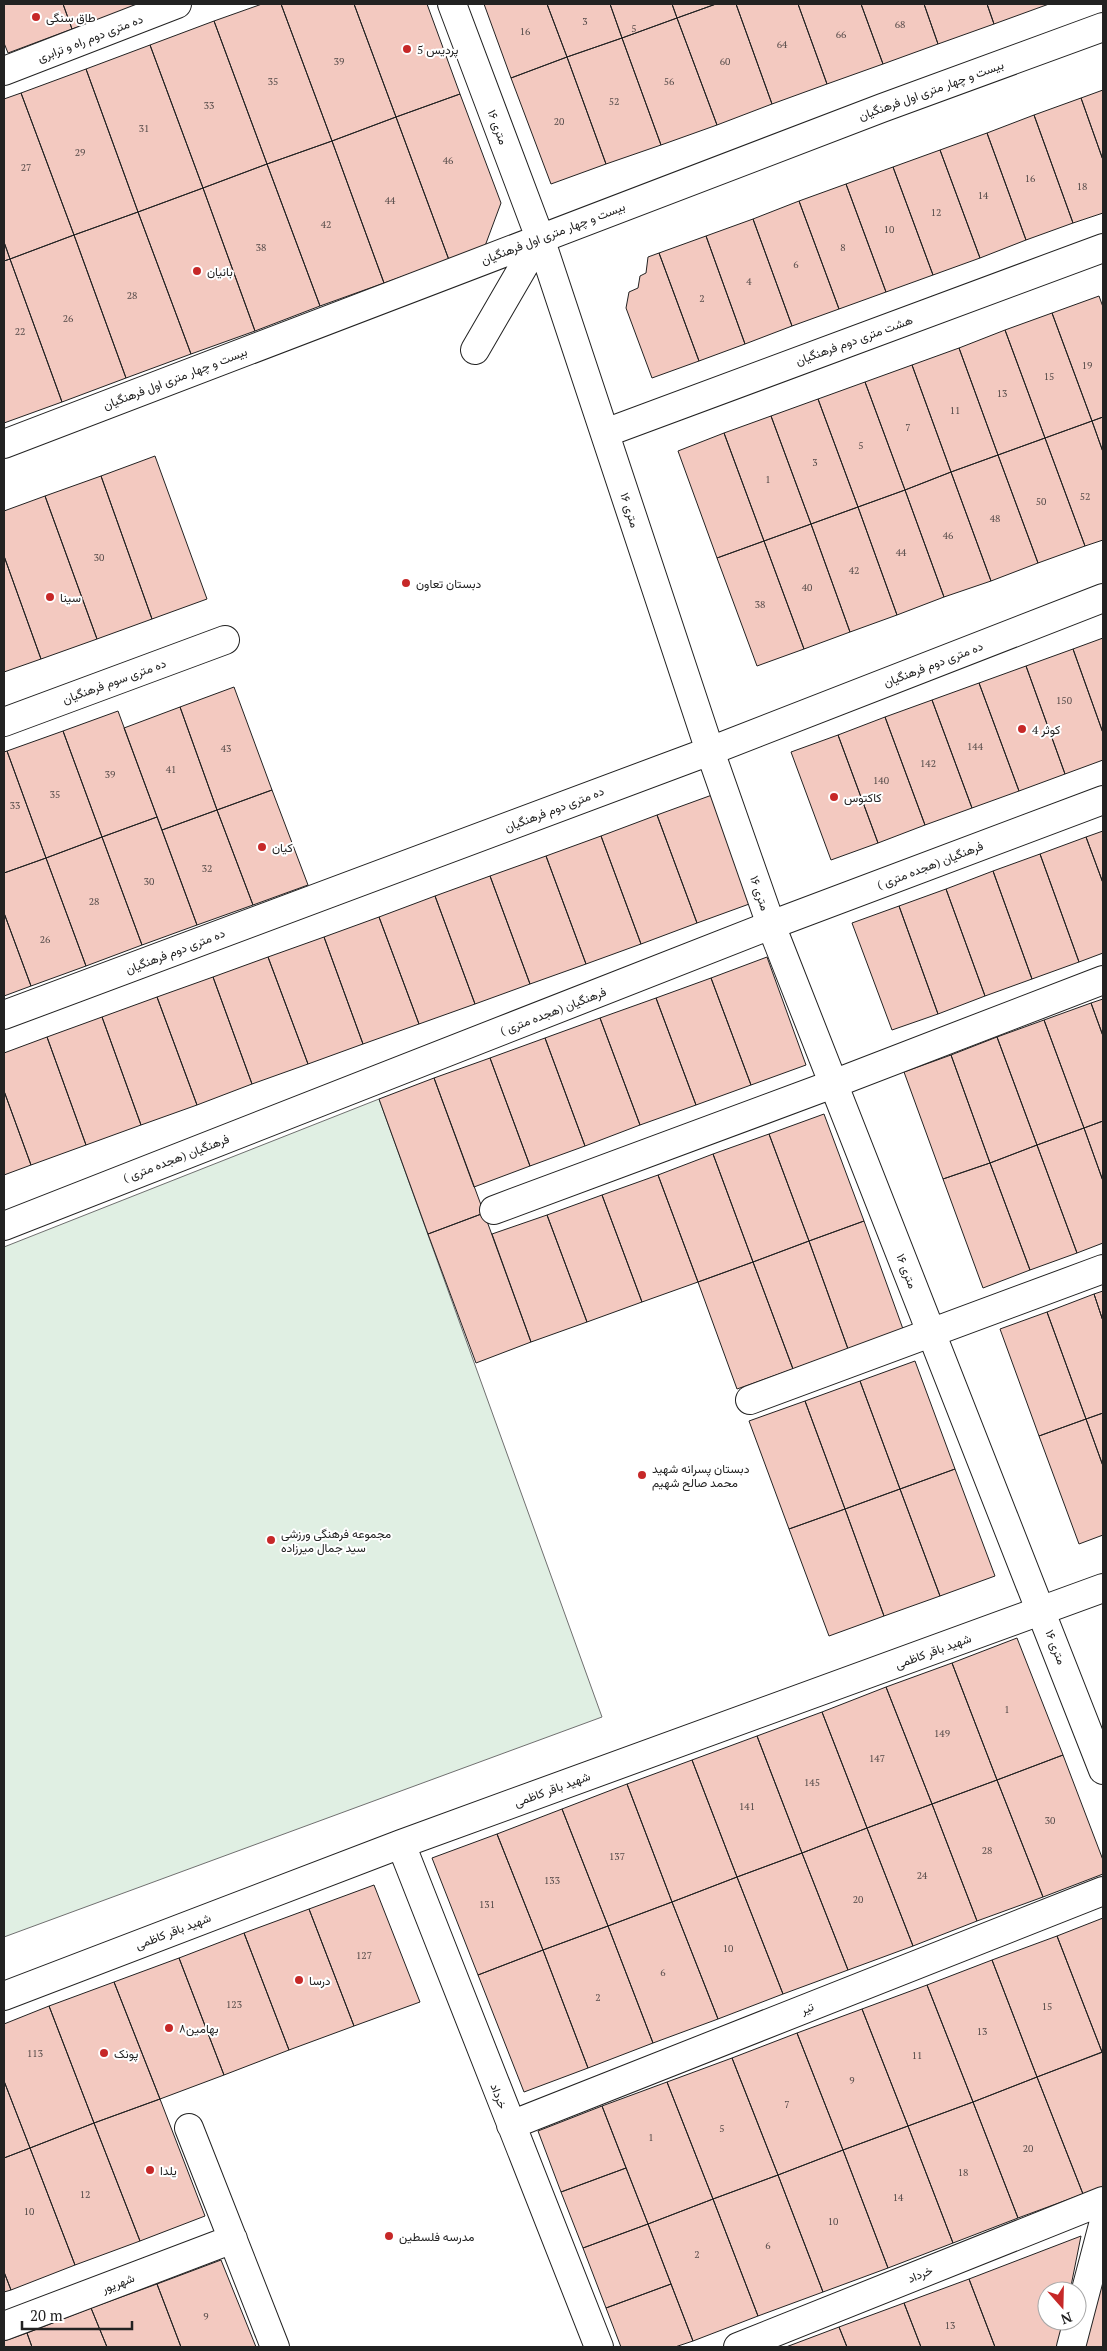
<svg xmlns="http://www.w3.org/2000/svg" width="1107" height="2351" font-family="'PT Serif',Vazirmatn,serif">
<rect width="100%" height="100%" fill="#fff"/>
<path fill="#e0efe3" stroke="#6f6f6f" d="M 379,1099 L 602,1717 L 4,1937 L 4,1247 Z"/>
<path fill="#f3c9c0" stroke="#222" d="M 4,4 L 63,4 L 72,29 L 8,53 L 4,43 Z
M 63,4 L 135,4 L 136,6 L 72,29 Z
M 262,4 L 281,4 L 332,141 L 267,164 L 214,21 Z
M 281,4 L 354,4 L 396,117 L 332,141 Z
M 354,4 L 427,4 L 460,94 L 396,117 Z
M 484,4 L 547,4 L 567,57 L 511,78 Z
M 547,4 L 610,4 L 622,38 L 567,57 Z
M 610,4 L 672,4 L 677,18 L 622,38 Z
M 672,4 L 716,4 L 677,18 Z
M 716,4 L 736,4 L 772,104 L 717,125 L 677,18 Z
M 736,4 L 798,4 L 827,84 L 772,104 Z
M 798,4 L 861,4 L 883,64 L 827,84 Z
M 861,4 L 924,4 L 938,44 L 883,64 Z
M 924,4 L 987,4 L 994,24 L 938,44 Z
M 987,4 L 1049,4 L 994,24 Z
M 677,18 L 717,125 L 661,145 L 622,38 Z
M 214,21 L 267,164 L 203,188 L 150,45 Z
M 622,38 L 661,145 L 606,164 L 567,57 Z
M 150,45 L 203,188 L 138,212 L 86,69 Z
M 567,57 L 606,164 L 551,184 L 511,78 Z
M 86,69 L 138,212 L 74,235 L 21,93 Z
M 1103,90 L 1103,160 L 1081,98 Z
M 21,93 L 74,235 L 10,259 L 4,242 L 4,99 Z
M 460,94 L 501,203 L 485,246 L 449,260 L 396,117 Z
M 1081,98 L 1103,160 L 1103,213 L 1073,223 L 1034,115 Z
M 1034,115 L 1073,223 L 1026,240 L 987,133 Z
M 396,117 L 449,260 L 384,283 L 332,141 Z
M 987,133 L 1026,240 L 980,258 L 940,150 Z
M 332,141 L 384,283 L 320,306 L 267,164 Z
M 940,150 L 980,258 L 933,275 L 893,167 Z
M 267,164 L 320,306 L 255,331 L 203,188 Z
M 893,167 L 933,275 L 886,292 L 846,184 Z
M 846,184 L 886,292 L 839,309 L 799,201 Z
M 203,188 L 255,331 L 191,354 L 138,212 Z
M 799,201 L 839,309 L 792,326 L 753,219 Z
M 138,212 L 191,354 L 126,378 L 74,235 Z
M 753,219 L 792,326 L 745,344 L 706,236 Z
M 74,235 L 126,378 L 62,402 L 10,259 Z
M 706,236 L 745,344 L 699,361 L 659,253 Z
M 4,242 L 10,259 L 4,261 Z
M 659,253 L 699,361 L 652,378 L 626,308 L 629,292 L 638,288 L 640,276 L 646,273 L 648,257 Z
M 10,259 L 62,402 L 4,423 L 4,261 Z
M 1099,296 L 1103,307 L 1103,417 L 1092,421 L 1052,313 Z
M 1052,313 L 1092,421 L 1045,438 L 1005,330 Z
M 1005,330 L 1045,438 L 998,455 L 959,348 Z
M 959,348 L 998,455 L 951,472 L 912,365 Z
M 912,365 L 951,472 L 905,490 L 865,382 Z
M 865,382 L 905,490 L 858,507 L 818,399 Z
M 818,399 L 858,507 L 811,524 L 771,416 Z
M 771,416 L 811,524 L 764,541 L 724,433 Z
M 1103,417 L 1103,452 L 1092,421 Z
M 1092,421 L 1103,452 L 1103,540 L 1085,546 L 1045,438 Z
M 724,433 L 764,541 L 717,558 L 678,451 Z
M 1045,438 L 1085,546 L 1038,563 L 998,455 Z
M 998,455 L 1038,563 L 991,581 L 951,472 Z
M 155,456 L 207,599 L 152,619 L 101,476 Z
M 951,472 L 991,581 L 944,597 L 905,490 Z
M 101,476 L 152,619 L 97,639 L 45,496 Z
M 905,490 L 944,597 L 897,615 L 858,507 Z
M 45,496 L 97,639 L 41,659 L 4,556 L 4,511 Z
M 858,507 L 897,615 L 850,632 L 811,524 Z
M 811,524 L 850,632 L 804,649 L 764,541 Z
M 764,541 L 804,649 L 757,666 L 717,558 Z
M 4,556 L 41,659 L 4,672 Z
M 1103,638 L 1103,733 L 1073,649 Z
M 1073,649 L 1103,733 L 1103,760 L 1065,774 L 1026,666 Z
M 1026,666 L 1065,774 L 1019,791 L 979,683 Z
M 979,683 L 1019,791 L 972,808 L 932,700 Z
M 234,687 L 272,790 L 217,810 L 180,707 Z
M 932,700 L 972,808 L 925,825 L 885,717 Z
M 180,707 L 217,810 L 162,830 L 124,728 Z
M 118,711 L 157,817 L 102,837 L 63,731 Z
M 885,717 L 925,825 L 878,843 L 838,735 Z
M 63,731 L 102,837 L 46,858 L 7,751 Z
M 838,735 L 878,843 L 831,860 L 791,752 Z
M 7,751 L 46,858 L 4,873 L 4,752 Z
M 272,790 L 308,885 L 253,905 L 217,810 Z
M 712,795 L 752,903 L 697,923 L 657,815 Z
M 217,810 L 253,905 L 197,925 L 162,830 Z
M 657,815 L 697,923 L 641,944 L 601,836 Z
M 157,817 L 197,925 L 142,945 L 102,837 Z
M 1103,831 L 1103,883 L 1086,837 Z
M 601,836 L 641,944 L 586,964 L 546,856 Z
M 102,837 L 142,945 L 86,966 L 46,858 Z
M 1086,837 L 1103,883 L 1103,953 L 1079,962 L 1040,854 Z
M 1040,854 L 1079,962 L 1032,979 L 993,871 Z
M 546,856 L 586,964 L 530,984 L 490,876 Z
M 46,858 L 86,966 L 31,986 L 4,913 L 4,873 Z
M 993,871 L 1032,979 L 985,996 L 946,889 Z
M 490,876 L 530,984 L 475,1004 L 435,896 Z
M 946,889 L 985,996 L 938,1014 L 899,906 Z
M 435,896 L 475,1004 L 419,1024 L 379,917 Z
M 899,906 L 938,1014 L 892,1030 L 852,923 Z
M 4,913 L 31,986 L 4,996 Z
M 379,917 L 419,1024 L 363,1044 L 324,937 Z
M 324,937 L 363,1044 L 308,1064 L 268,957 Z
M 268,957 L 308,1064 L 252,1084 L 213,977 Z
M 767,957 L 806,1065 L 751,1085 L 711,978 Z
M 213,977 L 252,1084 L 197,1105 L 157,997 Z
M 711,978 L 751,1085 L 696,1105 L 656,998 Z
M 157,997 L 197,1105 L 141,1125 L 102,1017 Z
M 656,998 L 696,1105 L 640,1125 L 600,1018 Z
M 1103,999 L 1103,1036 L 1091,1003 Z
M 1091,1003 L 1103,1036 L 1103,1121 L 1084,1128 L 1044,1020 Z
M 102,1017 L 141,1125 L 86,1145 L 47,1037 Z
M 600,1018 L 640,1125 L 585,1146 L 545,1038 Z
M 1044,1020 L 1084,1128 L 1037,1145 L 997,1037 Z
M 47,1037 L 86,1145 L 31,1165 L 4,1091 L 4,1053 Z
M 997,1037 L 1037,1145 L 990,1163 L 951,1055 Z
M 545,1038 L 585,1146 L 530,1166 L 490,1058 Z
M 951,1055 L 990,1163 L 943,1179 L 904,1072 Z
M 490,1058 L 530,1166 L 474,1187 L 434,1078 Z
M 434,1078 L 484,1213 L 428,1234 L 379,1099 Z
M 4,1091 L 31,1165 L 4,1175 Z
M 824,1114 L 864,1221 L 809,1241 L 769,1134 Z
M 1103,1121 L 1103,1181 L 1084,1128 Z
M 1084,1128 L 1103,1181 L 1103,1243 L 1077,1253 L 1037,1145 Z
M 769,1134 L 809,1241 L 753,1262 L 713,1154 Z
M 1037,1145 L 1077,1253 L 1030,1270 L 990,1163 Z
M 713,1154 L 753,1262 L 698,1282 L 658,1175 Z
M 990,1163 L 1030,1270 L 983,1288 L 943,1179 Z
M 658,1175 L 698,1282 L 642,1302 L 602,1195 Z
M 602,1195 L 642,1302 L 587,1322 L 547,1215 Z
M 484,1213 L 531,1342 L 476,1363 L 428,1234 Z
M 547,1215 L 587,1322 L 531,1342 L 492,1234 Z
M 864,1221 L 903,1329 L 848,1349 L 809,1241 Z
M 809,1241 L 848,1349 L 793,1369 L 753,1262 Z
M 753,1262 L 793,1369 L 737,1389 L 698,1282 Z
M 1103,1291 L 1103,1321 L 1094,1294 Z
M 1094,1294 L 1103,1321 L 1103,1413 L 1086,1419 L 1047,1312 Z
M 1047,1312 L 1086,1419 L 1039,1436 L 1000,1329 Z
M 915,1361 L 955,1469 L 900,1489 L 860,1381 Z
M 860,1381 L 900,1489 L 845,1509 L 805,1401 Z
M 805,1401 L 845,1509 L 789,1529 L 749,1421 Z
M 1103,1413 L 1103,1466 L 1086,1419 Z
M 1086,1419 L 1103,1466 L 1103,1535 L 1079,1544 L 1039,1436 Z
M 955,1469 L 995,1576 L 940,1596 L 900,1489 Z
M 900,1489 L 940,1596 L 884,1616 L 845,1509 Z
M 845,1509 L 884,1616 L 829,1636 L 789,1529 Z
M 1017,1638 L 1063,1755 L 997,1780 L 952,1663 Z
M 952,1663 L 997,1780 L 932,1804 L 886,1687 Z
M 886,1687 L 932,1804 L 867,1828 L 822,1712 Z
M 822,1712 L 867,1828 L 802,1853 L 757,1736 Z
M 757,1736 L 802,1853 L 737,1877 L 692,1760 Z
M 1063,1755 L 1103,1860 L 1103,1874 L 1043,1897 L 997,1780 Z
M 692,1760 L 737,1877 L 672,1902 L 627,1784 Z
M 997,1780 L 1043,1897 L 977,1921 L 932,1804 Z
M 627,1784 L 672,1902 L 608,1926 L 562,1809 Z
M 932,1804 L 977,1921 L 913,1946 L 867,1828 Z
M 562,1809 L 608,1926 L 543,1950 L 497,1834 Z
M 867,1828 L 913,1946 L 848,1970 L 802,1853 Z
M 497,1834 L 543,1950 L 478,1975 L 432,1858 Z
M 802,1853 L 848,1970 L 783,1994 L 737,1877 Z
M 737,1877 L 783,1994 L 718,2019 L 672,1902 Z
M 374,1885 L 420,2002 L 354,2026 L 309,1909 Z
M 672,1902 L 718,2019 L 653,2043 L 608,1926 Z
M 309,1909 L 354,2026 L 289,2050 L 244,1933 Z
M 1103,1918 L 1103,2052 L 1102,2052 L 1057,1936 Z
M 608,1926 L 653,2043 L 588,2068 L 543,1950 Z
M 244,1933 L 289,2050 L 224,2075 L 179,1958 Z
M 1057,1936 L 1102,2052 L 1037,2077 L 992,1960 Z
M 543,1950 L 588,2068 L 524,2092 L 478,1975 Z
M 179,1958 L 224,2075 L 160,2099 L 114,1982 Z
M 992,1960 L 1037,2077 L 973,2102 L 927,1985 Z
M 114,1982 L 160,2099 L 94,2123 L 49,2006 Z
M 927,1985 L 973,2102 L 908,2126 L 862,2009 Z
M 49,2006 L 94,2123 L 30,2148 L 4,2081 L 4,2024 Z
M 862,2009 L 908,2126 L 843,2150 L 797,2033 Z
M 797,2033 L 843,2150 L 778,2175 L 732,2058 Z
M 1103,2052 L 1103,2187 L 1083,2194 L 1037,2077 Z
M 732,2058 L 778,2175 L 713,2199 L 667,2082 Z
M 1037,2077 L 1083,2194 L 1018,2218 L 973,2102 Z
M 4,2081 L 30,2148 L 4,2158 Z
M 667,2082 L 713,2199 L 648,2224 L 602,2106 Z
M 160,2099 L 205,2216 L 140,2241 L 94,2123 Z
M 973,2102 L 1018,2218 L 953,2243 L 908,2126 Z
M 602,2106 L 626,2168 L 561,2192 L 538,2131 Z
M 94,2123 L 140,2241 L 75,2265 L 30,2148 Z
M 908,2126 L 953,2243 L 888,2268 L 843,2150 Z
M 30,2148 L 75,2265 L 11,2290 L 4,2272 L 4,2158 Z
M 843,2150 L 888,2268 L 823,2292 L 778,2175 Z
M 626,2168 L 648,2224 L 583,2248 L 561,2192 Z
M 778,2175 L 823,2292 L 758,2316 L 713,2199 Z
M 713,2199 L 758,2316 L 693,2341 L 648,2224 Z
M 648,2224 L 671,2284 L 606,2308 L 583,2248 Z
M 1081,2236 L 1070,2291 L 1047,2291 L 1047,2321 L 1063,2321 L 1058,2347 L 995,2347 L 969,2279 Z
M 1103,2258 L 1103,2347 L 1079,2347 Z
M 221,2260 L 256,2347 L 181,2347 L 157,2284 Z
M 4,2272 L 11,2290 L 4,2292 Z
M 969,2279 L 995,2347 L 921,2347 L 904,2303 Z
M 157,2284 L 181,2347 L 107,2347 L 91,2308 Z
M 671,2284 L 693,2341 L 675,2347 L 621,2347 L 606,2308 Z
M 904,2303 L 921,2347 L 847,2347 L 839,2327 Z
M 91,2308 L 107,2347 L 32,2347 L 27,2333 Z
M 839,2327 L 847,2347 L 786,2347 Z
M 27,2333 L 32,2347 L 4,2347 L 4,2341 Z"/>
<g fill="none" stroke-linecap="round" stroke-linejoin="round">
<g stroke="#222" stroke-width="30">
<path id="street" d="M 452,4 L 540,238 L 710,751 L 771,925 L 1103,1770
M 4,71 L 177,4
M 475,350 L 540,238
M 605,433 L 1103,248
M 4,444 L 882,108 L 1103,27
M 4,722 L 225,640
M 4,1015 L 710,751 L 1103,598
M 494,1210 L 833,1084 L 1103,980
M 4,1226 L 771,925 L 1103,800
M 750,1400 L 1103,1269
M 401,1844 L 599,2347
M 4,1996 L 401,1844 L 1103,1588
M 511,2125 L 1103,1891
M 189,2128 L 275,2347
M 4,2326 L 233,2239
M 738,2347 L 1103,2201
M 1071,2347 L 1103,2225"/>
</g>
<use href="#street" stroke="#fff" stroke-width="28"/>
</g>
<g fill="#c62828" stroke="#fff" stroke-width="2">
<circle cx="36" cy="17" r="5"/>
<circle cx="407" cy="49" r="5"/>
<circle cx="197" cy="271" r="5"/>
<circle cx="406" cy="583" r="5"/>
<circle cx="50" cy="597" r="5"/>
<circle cx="1022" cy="729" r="5"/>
<circle cx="834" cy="797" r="5"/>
<circle cx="262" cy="847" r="5"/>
<circle cx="642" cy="1475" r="5"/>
<circle cx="271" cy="1540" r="5"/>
<circle cx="299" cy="1980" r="5"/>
<circle cx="169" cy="2028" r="5"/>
<circle cx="104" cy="2053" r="5"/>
<circle cx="150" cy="2170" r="5"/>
<circle cx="389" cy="2236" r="5"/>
</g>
<g text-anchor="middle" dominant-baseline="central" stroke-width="4" stroke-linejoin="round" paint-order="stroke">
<g font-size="10" fill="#564c4a">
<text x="585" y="21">3</text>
<text x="900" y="24">68</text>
<text x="634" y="28">5</text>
<text x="525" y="31">16</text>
<text x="841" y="34">66</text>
<text x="782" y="44">64</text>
<text x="339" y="61">39</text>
<text x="725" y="61">60</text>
<text x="273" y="81">35</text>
<text x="669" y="81">56</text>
<text x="614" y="101">52</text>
<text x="209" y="105">33</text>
<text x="559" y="121">20</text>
<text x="144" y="128">31</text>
<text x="80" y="152">29</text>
<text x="448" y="160">46</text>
<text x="26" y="167">27</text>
<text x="1030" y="178">16</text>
<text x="1082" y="186">18</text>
<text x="983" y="195">14</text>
<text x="390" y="200">44</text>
<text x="936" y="212">12</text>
<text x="326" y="224">42</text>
<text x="889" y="229">10</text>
<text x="261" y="247">38</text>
<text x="843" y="247">8</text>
<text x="796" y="264">6</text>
<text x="749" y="281">4</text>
<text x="132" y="295">28</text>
<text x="702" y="298">2</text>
<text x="68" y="318">26</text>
<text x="20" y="331">22</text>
<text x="1087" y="365">19</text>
<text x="1049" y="376">15</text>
<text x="1002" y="393">13</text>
<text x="955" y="410">11</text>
<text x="908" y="427">7</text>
<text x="861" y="445">5</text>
<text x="815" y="462">3</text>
<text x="768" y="479">1</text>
<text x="1085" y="496">52</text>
<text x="1041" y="501">50</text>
<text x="995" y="518">48</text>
<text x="948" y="535">46</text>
<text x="901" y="552">44</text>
<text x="99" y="557">30</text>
<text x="854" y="570">42</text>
<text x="807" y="587">40</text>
<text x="760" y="604">38</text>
<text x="1064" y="700">150</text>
<text x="975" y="746">144</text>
<text x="226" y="748">43</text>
<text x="928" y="763">142</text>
<text x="171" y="769">41</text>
<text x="110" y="774">39</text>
<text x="881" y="780">140</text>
<text x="55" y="794">35</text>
<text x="15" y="805">33</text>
<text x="207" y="868">32</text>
<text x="149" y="881">30</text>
<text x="94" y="901">28</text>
<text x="45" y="939">26</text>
<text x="1007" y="1709">1</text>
<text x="942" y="1733">149</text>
<text x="877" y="1758">147</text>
<text x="812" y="1782">145</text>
<text x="747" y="1806">141</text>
<text x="1050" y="1820">30</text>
<text x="987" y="1850">28</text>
<text x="617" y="1856">137</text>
<text x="922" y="1875">24</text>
<text x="552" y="1880">133</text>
<text x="858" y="1899">20</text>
<text x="487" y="1904">131</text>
<text x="728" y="1948">10</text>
<text x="364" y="1955">127</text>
<text x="663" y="1972">6</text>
<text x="598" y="1997">2</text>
<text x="234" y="2004">123</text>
<text x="1047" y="2006">15</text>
<text x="982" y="2031">13</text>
<text x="35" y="2053">113</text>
<text x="917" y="2055">11</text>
<text x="852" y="2080">9</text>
<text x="787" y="2104">7</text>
<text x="722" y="2128">5</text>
<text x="651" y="2137">1</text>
<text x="1028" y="2148">20</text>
<text x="963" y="2172">18</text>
<text x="85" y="2194">12</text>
<text x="898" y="2197">14</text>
<text x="29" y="2211">10</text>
<text x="833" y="2221">10</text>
<text x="768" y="2245">6</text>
<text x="697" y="2254">2</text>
<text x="206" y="2316">9</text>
<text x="950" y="2325">13</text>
</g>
<g font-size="12" fill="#222" stroke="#fff" text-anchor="start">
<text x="46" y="17">طاق سنگی</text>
<text x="417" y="49">پردیس 5</text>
<text x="207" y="271">بانیان</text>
<text x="416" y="583">دبستان تعاون</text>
<text x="60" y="597">سینا</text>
<text x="1032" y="729">کوثر 4</text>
<text x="844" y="797">کاکتوس</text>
<text x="272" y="847">کیان</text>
<text x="652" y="1468">دبستان پسرانه شهید<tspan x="652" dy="14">محمد صالح شهیم</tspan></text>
<text x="281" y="1533">مجموعه فرهنگی ورزشی<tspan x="281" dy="14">سید جمال میرزاده</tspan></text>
<text x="309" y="1980">درسا</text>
<text x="179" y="2028">بهامین۸</text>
<text x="114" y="2053">پونک</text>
<text x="160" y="2170">یلدا</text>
<text x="399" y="2236">مدرسه فلسطین</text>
</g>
<g font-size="12" fill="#222" stroke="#fff">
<text transform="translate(90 38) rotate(-21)">ده متری دوم راه و ترابری</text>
<text transform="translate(931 90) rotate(-20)">بیست و چهار متری اول فرهنگیان</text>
<text transform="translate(498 127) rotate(70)">۱۶ متری</text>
<text transform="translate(553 233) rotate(-21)">بیست و چهار متری اول فرهنگیان</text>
<text transform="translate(854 340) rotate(-20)">هشت متری دوم فرهنگیان</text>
<text transform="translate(175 378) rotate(-21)">بیست و چهار متری اول فرهنگیان</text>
<text transform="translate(630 510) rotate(72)">۱۶ متری</text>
<text transform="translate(933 664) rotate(-21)">ده متری دوم فرهنگیان</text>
<text transform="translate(114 681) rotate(-20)">ده متری سوم فرهنگیان</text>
<text transform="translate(554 809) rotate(-21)">ده متری دوم فرهنگیان</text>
<text transform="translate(930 865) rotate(-21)">فرهنگیان (هجده متری )</text>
<text transform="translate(760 893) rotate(71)">۱۶ متری</text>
<text transform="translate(175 951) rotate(-21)">ده متری دوم فرهنگیان</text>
<text transform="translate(553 1011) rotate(-21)">فرهنگیان (هجده متری )</text>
<text transform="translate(176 1158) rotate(-21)">فرهنگیان (هجده متری )</text>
<text transform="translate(907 1271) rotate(69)">۱۶ متری</text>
<text transform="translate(1056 1647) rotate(69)">۱۶ متری</text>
<text transform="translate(933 1651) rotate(-20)">شهید باقر کاظمی</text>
<text transform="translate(552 1789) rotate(-20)">شهید باقر کاظمی</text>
<text transform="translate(173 1931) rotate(-21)">شهید باقر کاظمی</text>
<text transform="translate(807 2008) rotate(-22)">تیر</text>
<text transform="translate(499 2096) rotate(69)">خرداد</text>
<text transform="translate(920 2274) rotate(-22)">خرداد</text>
<text transform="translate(118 2283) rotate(-21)">شهریور</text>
</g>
</g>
<rect width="1107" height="2351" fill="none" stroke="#222222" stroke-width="10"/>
<g transform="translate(1062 2306) rotate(160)"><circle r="24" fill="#ffffff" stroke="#a7a7a7"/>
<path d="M0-4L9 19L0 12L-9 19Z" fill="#c62828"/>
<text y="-8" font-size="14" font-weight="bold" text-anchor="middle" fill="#222222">N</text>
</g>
<path d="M22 2321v8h110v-8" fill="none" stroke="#222222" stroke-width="2.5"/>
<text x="30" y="2321" font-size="15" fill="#222222" stroke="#ffffff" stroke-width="4" paint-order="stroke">20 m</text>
</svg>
